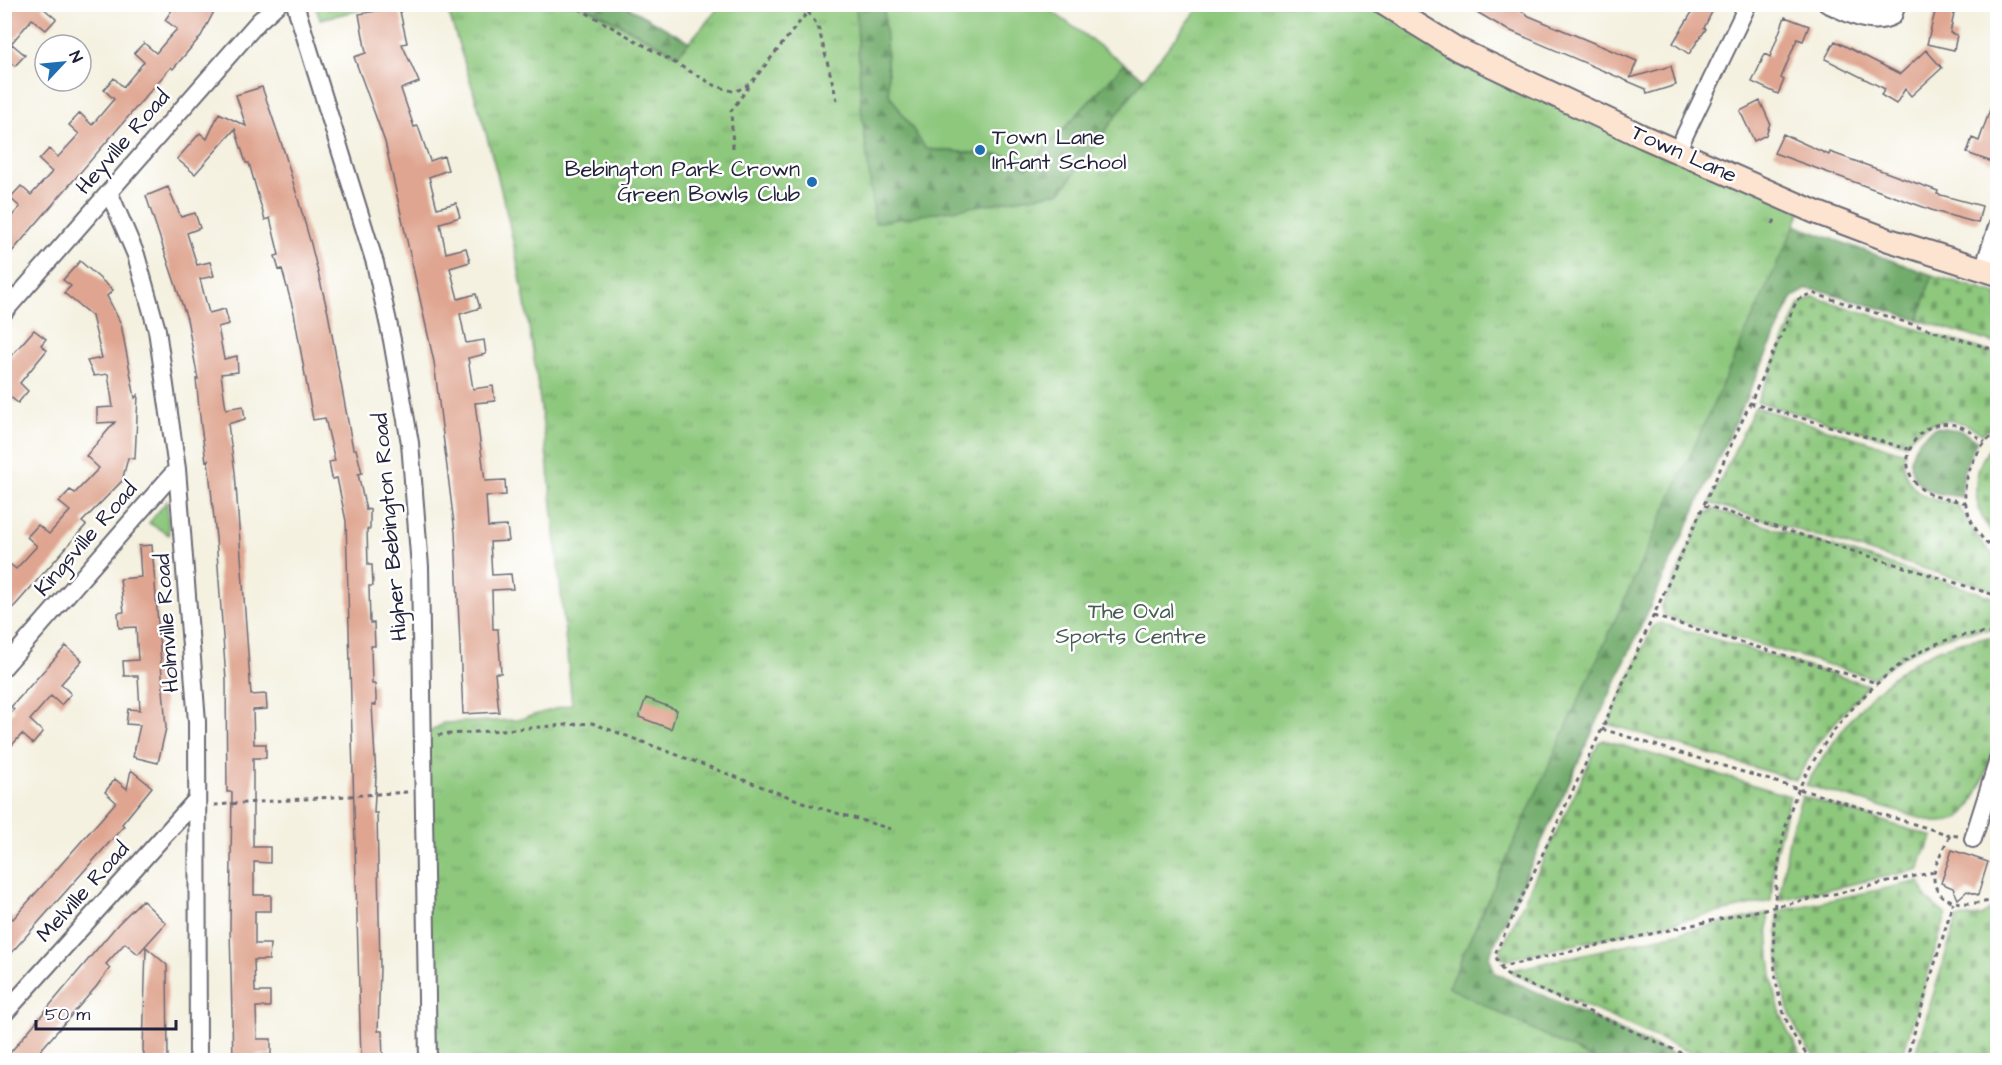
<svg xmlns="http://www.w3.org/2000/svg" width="2002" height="1065" font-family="'Architects Daughter',sans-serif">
<defs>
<pattern id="forest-firs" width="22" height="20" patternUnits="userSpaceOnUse" patternTransform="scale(1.5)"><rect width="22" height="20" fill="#72ac6c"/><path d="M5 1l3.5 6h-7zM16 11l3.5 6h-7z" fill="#5d8c5a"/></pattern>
<pattern id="cemetery-stones" width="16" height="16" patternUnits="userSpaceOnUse" patternTransform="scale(1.5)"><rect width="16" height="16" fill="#8dc87d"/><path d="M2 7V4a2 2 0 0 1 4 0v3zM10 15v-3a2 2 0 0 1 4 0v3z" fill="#73a268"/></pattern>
<pattern id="park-tufts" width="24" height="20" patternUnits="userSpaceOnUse" patternTransform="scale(1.5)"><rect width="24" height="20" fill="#8dc87d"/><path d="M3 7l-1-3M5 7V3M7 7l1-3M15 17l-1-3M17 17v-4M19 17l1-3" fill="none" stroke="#73a268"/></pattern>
</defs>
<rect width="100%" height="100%" fill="#fff"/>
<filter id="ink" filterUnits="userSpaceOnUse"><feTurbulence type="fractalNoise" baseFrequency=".0167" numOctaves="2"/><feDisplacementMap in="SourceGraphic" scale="12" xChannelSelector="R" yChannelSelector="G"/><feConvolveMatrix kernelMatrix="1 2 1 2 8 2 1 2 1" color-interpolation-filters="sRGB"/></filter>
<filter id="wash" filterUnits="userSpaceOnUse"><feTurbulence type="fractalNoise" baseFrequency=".008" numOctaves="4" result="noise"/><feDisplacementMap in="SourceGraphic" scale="24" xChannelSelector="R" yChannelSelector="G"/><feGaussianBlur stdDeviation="1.35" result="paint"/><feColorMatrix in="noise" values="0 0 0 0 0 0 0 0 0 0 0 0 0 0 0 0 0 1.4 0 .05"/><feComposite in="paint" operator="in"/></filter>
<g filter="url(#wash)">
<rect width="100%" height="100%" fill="#f4f1e0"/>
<path fill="#8dc87d" stroke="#58755c" stroke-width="1.5" d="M 856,5 L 1043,5 L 1144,78 L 1061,192 L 1008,156 L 926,149 L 861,108 Z
M 167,501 L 169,535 L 149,523 Z"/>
<path fill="url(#forest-firs)" stroke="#4a6754" stroke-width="1.5" d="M 584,5 L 624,5 L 690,42 L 678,55 Z
M 856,5 L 884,5 L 889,94 L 926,149 L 1008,156 L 1027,168 L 1124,64 L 1144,78 L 1061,192 L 874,223 L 861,108 Z
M 1794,225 L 1932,275 L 1919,320 L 1823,291 L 1807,289 L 1793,297 L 1489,956 L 1495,973 L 1685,1060 L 1594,1060 L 1447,988 Z
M 1936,427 L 1959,430 L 1977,440 L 1964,470 L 1961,497 C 1950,495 1938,495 1928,490 C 1899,473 1910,440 1936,427 Z"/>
<path fill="url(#cemetery-stones)" stroke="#58755c" stroke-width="1.5" d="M 1932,275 L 1997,294 L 1997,344 L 1919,320 Z
M 1814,297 L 1997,354 L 1997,425 L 1982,434 C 1954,413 1927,417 1905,444 L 1757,402 L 1800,304 Z
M 1755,407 L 1905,453 C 1899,473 1914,495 1935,500 C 1941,502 1948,501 1954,502 C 1971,520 1976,541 1997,558 L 1997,591 L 1713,504 L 1710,502 Z
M 1997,440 L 1997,540 C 1971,511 1967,469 1997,440 Z
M 1712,509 L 1997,598 L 1997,630 C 1949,627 1911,650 1873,678 L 1665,617 L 1661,608 L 1703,517 Z
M 1660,623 L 1868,685 L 1819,741 L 1796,780 L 1608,724 L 1653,626 Z
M 1981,638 L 1997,638 C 1998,668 2000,698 1998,727 C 1996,746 1977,806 1961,816 C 1953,822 1944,822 1934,822 L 1806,785 C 1846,718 1897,649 1981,638 Z
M 1604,740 L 1790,796 L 1775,855 L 1771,901 L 1505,960 L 1500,956 L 1501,950 L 1599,742 Z
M 1802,796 L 1933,837 L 1922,858 L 1920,869 L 1779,900 L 1790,833 Z
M 1920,881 L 1926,898 L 1946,915 L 1901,1060 L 1818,1060 C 1780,1020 1777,964 1778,911 Z
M 1997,905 L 1997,1060 L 1913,1060 L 1957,918 L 1981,916 Z
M 1768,913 C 1769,967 1772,1015 1805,1060 L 1707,1060 L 1514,974 L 1512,970 Z"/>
<path fill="url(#park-tufts)" stroke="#58755c" stroke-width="1.5" d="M 1202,4 L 1384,5 L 1803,207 L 1448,987 L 1594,1060 L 428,1060 L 424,736 L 443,723 L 517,720 L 572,704 C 557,562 547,417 520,276 C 503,183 475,94 446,5 L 582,5 L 678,55 L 721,5 L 856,5 L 861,108 L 875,223 L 1061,192 L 1144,78 Z
M 315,5 L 315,4 L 383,5 L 320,19 Z"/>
<g id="blocks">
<path fill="#dfa590" d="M 15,4 L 45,4 L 42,7 L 56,19 L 46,30 L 32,19 L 4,52 L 4,17 Z
M 176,4 L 218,4 L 201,36 L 173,69 L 171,67 L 4,261 L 4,225 L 20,207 L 10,198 L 21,186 L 31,195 L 52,172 L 39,160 L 49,149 L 58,157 L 79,134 L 69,125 L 80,113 L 92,125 L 114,99 L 104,90 L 114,78 L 123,87 L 144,62 L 134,53 L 144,43 L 156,53 L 167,40 L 177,29 L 165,20 Z
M 1463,4 L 1518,4 L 1516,8 L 1529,16 L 1637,61 L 1630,78 L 1671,66 L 1676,85 L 1647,94 L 1646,89 L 1506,29 Z
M 1697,4 L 1716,4 L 1704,28 L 1706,29 L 1689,54 L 1673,43 Z
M 1937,4 L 1956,4 L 1950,33 L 1957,35 L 1954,50 L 1927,44 Z
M 399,7 L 407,43 L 402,44 L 419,82 L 401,89 L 414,127 L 418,126 L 430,161 L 444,156 L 448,170 L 429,177 L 437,208 L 456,203 L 460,217 L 440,223 L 446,253 L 466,248 L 470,262 L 450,268 L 458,299 L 476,294 L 480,308 L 460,314 L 466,343 L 484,340 L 486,354 L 468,358 L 473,389 L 493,386 L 495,401 L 475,403 L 485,481 L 505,480 L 506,495 L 486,496 L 488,527 L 507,526 L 509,541 L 490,542 L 492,575 L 511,574 L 512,582 L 513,589 L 492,590 L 493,629 L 498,629 L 501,673 L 495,673 L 499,712 L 463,714 L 455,532 L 434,362 L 385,142 L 354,57 L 366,53 L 359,14 Z
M 1785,17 L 1809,26 L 1803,41 L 1797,39 L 1781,78 L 1784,80 L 1778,94 L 1752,82 L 1765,54 L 1770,57 Z
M 1835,41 L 1900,74 L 1926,50 L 1942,68 L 1911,96 L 1905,89 L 1896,104 L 1881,95 L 1885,89 L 1825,59 Z
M 12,44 L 25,55 L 15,66 L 4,57 Z
M 262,87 L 285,154 L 311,244 L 328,313 L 353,449 L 356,449 L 362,473 L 358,474 L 366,510 L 370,509 L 370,529 L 367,529 L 368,565 L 372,565 L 373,586 L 369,586 L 370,623 L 374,623 L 375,646 L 371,646 L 372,684 L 375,684 L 376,696 L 376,705 L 372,705 L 376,776 L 374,813 L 377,813 L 380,968 L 378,1031 L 382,1031 L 383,1060 L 361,1060 L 346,521 L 337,478 L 332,479 L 329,462 L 335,461 L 325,418 L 313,420 L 294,313 L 282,269 L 279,270 L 275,256 L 279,255 L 270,218 L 265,220 L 249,163 L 246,163 L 235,129 L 195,174 L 177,159 L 200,133 L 207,139 L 219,113 L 246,126 L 236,95 Z
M 1995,95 L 1998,95 L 1998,144 L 1992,162 L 1967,153 L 1972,138 L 1979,141 Z
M 1760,101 L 1770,123 L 1766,135 L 1754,141 L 1740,111 Z
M 1783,134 L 1829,155 L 1830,152 L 1938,191 L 1937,194 L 1982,206 L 1978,223 L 1937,212 L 1774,153 Z
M 168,187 L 181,217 L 195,213 L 200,228 L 187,233 L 197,265 L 210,262 L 214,276 L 200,279 L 209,313 L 225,309 L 229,324 L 218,327 L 224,359 L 237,356 L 238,372 L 221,374 L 226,409 L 243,406 L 245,419 L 228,424 L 235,472 L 251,695 L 266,694 L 267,709 L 253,710 L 254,744 L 266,744 L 266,758 L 253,758 L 253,847 L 270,847 L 270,863 L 254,862 L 254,895 L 271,895 L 271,911 L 255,911 L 255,944 L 270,944 L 269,960 L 254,960 L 255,992 L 270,992 L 270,1007 L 256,1007 L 257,1039 L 271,1039 L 271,1055 L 256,1055 L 256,1060 L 233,1060 L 230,928 L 232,792 L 227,792 L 226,680 L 216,538 L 208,460 L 206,461 L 201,426 L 196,379 L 198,379 L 187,319 L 146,196 Z
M 80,261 L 113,290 L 107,296 L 121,324 L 135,398 L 138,395 L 135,459 L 128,458 L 122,481 L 82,522 L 86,525 L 4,618 L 4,559 L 16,569 L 37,546 L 27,537 L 38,525 L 49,534 L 70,511 L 59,502 L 70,490 L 75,493 L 99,468 L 86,456 L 115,422 L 97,423 L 97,408 L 113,407 L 108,374 L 94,376 L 87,361 L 102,358 L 92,316 L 64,293 L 71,286 L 63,280 Z
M 34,330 L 46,339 L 41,345 L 47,350 L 20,383 L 28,391 L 18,403 L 9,396 L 4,401 L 4,364 Z
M 152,545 L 166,728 L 158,763 L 133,757 L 140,725 L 126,724 L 128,709 L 140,710 L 138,676 L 124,676 L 123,661 L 138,660 L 136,627 L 119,628 L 118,613 L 124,612 L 120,579 L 141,577 L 139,546 Z
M 66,646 L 82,660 L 61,684 L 71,694 L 61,705 L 51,696 L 30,720 L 43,732 L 33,744 L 22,734 L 4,754 L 4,720 L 14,710 L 11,707 Z
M 646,698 L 677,710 L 671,729 L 639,717 Z
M 131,770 L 152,787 L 122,824 L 124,826 L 4,961 L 4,911 L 13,919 L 116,802 L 105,792 L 115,779 L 127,789 Z
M 1952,850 L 1988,862 L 1978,895 L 1967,891 L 1958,899 L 1953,888 L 1941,883 Z
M 142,900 L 166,923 L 138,954 L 125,943 L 106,964 L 110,968 L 96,987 L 32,1060 L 4,1060 L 118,924 Z
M 146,947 L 167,965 L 168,1060 L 145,1060 L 143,1050 Z"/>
</g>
</g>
<g filter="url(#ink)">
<use href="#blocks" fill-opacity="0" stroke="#6c6a75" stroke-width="1.5"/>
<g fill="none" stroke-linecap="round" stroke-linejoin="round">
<g stroke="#6c6a75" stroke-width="20">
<path id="street" d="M 295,4 L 375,263 L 392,340 L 410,443 L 420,567 L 428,1060
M 1827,4 C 1848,13 1871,28 1893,16 L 1897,4
M 1677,151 L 1748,4
M 109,192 L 136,255 L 157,330 L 177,469 L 197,722 L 198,1060
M 1983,269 L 1998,224
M 4,312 L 259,21 L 278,4
M 4,667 L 177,469
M 1973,839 L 1998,760
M 4,1014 L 196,800"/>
</g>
<g stroke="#6c6a75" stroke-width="26">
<path id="secondary" d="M 1384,4 L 1457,49 L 1644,137 L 1815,212 L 1889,240 L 1998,274"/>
</g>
<path stroke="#6c6a75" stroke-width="3" stroke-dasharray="4.5 4.5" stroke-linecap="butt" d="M 571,4 L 714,85 L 735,92 L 751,83 L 814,4
M 808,12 L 818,26 L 837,100
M 733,148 L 731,111 L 750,85
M 1773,224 L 1776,217
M 1750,403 L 1908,449
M 1998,432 C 1979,442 1963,476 1965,497 C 1966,518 1981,541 1998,553
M 1966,503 C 1953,499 1937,499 1926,492 C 1885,467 1920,409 1961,427 C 1970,430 1977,437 1985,442
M 1704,505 L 1998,596
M 1653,616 L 1877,683
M 1602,729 L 1950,835
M 438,735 L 592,723 L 816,807 L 891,829
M 214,805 L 408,792
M 1958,836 L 1950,835 C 1945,846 1935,862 1934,874 C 1932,907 1969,905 1991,901 L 1998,893
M 1990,846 L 1998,849
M 1934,872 L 1500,967 L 1495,954 L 1602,729 L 1797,300 L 1812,293 L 1998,351
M 1500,967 L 1507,975 L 1697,1060
M 1812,1060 C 1777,1024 1772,972 1774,924 C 1775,884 1779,842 1793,803 C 1817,738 1890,651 1961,636 C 1973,633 1986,634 1998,633
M 1906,1060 L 1953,903"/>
<use href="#street" stroke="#fff" stroke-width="16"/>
<use href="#secondary" stroke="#fde4d1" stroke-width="22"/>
</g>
</g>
<g fill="#1f6fb2" stroke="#fff" stroke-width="2">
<circle cx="980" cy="150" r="6"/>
<circle cx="812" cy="182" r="6"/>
</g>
<g text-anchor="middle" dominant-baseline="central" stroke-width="5" stroke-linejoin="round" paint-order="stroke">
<g font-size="22" fill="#22223b" stroke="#fff" text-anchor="start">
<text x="992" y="137">Town Lane<tspan x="992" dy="25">Infant School</tspan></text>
<text x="800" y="169" text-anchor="end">Bebington Park Crown<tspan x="800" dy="25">Green Bowls Club</tspan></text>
</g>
<g font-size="22" fill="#22223b" stroke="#fff">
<text transform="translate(123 142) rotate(-49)">Heyville Road</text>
<text transform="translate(1684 154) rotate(24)">Town Lane</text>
<text transform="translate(390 527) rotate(-95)">Higher Bebington Road</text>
<text transform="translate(86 539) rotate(-49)">Kingsville Road</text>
<text transform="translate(167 623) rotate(-94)">Holmville Road</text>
<text transform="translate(83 892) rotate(-48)">Melville Road</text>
</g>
<g font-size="22" fill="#475c52" stroke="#fff">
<text x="1131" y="611">The Oval<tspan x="1131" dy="25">Sports Centre</tspan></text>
</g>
</g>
<rect width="2002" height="1065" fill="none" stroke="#fff" stroke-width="24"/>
<g transform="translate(63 63) rotate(64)"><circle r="28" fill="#ffffff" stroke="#a7a7b1" stroke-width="1.5"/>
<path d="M0-4.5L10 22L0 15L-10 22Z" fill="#1f6fb2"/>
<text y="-9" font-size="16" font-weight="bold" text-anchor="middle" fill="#22223b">N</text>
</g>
<path d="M36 1020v9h140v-9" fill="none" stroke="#22223b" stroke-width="3"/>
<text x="45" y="1020" font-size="18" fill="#22223b" stroke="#ffffff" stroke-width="4.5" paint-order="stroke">50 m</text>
</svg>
